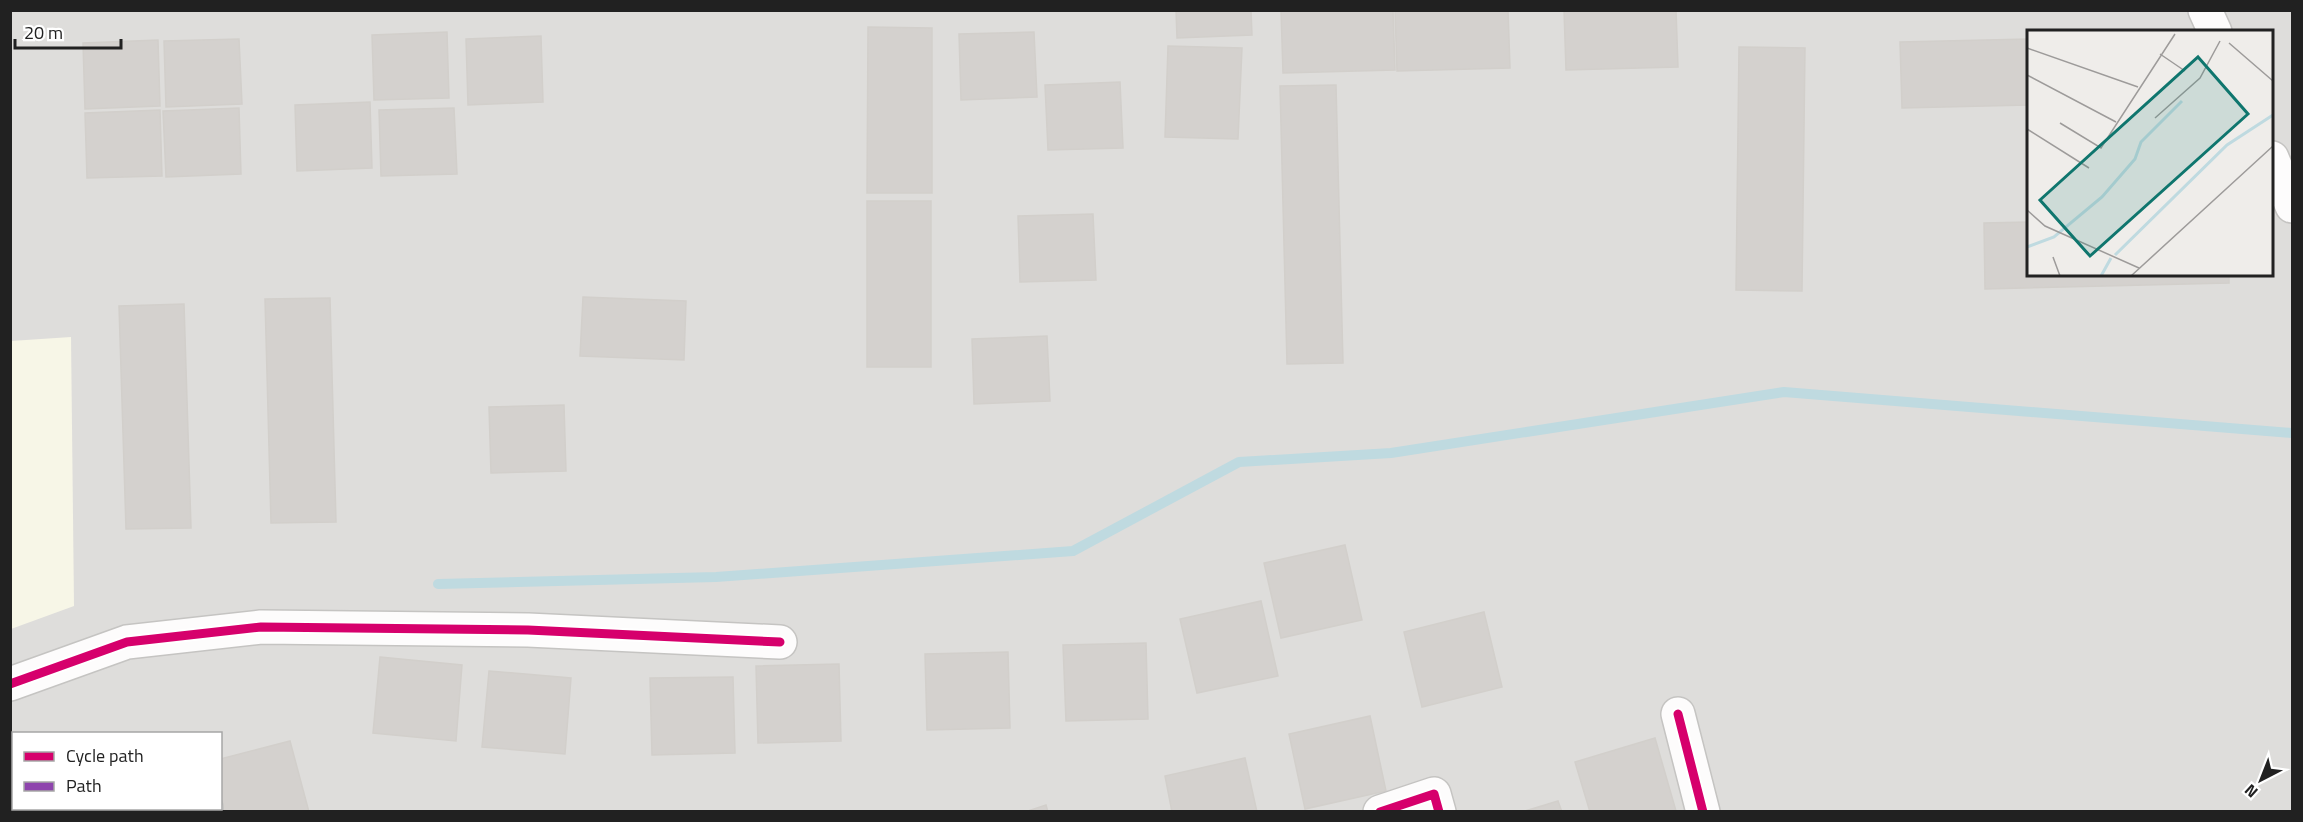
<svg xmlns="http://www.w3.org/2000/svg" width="2303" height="822" font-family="'Titillium Web',sans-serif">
<rect width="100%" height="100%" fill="#efedea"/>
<path fill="#dedddb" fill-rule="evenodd" d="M 11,11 L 2292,11 L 2292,811 L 11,811 ZM 2028,32 L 2272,32 L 2272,274 L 2028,274 ZM 14,734 L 220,734 L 220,808 L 14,808 Z"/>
<path fill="#f7f6e7" d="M 71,337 L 74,606 L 11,629 L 11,341 Z"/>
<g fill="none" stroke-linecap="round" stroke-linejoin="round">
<path stroke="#bfdae0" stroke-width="10" d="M 438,584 L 716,577 L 1073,551 L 1239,462 L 1391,453 L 1784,392 L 2292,433"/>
</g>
<path fill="#d4d1ce" stroke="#d2cfcb" stroke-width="1.5" d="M 1176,10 L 1251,10 L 1252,35 L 1177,38 Z
M 1281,10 L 1393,10 L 1395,70 L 1283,73 Z
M 1395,10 L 1508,10 L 1510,68 L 1397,71 Z
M 1564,10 L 1676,10 L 1678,67 L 1566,70 Z
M 868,27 L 932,28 L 932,193 L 867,193 Z
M 447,32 L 449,98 L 374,100 L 372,35 Z
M 1034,32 L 1037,97 L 961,100 L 959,34 Z
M 541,36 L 543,102 L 468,105 L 466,39 Z
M 239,39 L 242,104 L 166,107 L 164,41 Z
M 2028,39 L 2028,105 L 1902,108 L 1900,42 Z
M 158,40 L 160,106 L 85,109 L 83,43 Z
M 1168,46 L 1242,48 L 1238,139 L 1165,137 Z
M 1739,47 L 1805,48 L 1802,291 L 1736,290 Z
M 1120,82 L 1123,148 L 1048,150 L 1045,85 Z
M 1336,85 L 1343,363 L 1287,364 L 1280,86 Z
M 370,102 L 372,168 L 297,171 L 295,105 Z
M 239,108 L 241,174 L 166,177 L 163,111 Z
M 454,108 L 457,174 L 381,176 L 379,110 Z
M 160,110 L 162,176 L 87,178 L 85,113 Z
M 867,201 L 931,201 L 931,367 L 867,367 Z
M 1093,214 L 1096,280 L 1020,282 L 1018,216 Z
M 2028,222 L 2028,274 L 2229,274 L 2229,283 L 1985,289 L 1984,223 Z
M 583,297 L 686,301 L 684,360 L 580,356 Z
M 330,298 L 336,522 L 271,523 L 265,299 Z
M 184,304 L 191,528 L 126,529 L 119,306 Z
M 1047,336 L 1050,401 L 974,404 L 972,339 Z
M 564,405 L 566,471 L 491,473 L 489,407 Z
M 1345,545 L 1362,620 L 1281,638 L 1264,563 Z
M 1261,601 L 1278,676 L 1197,693 L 1180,619 Z
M 1484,612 L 1502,687 L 1422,707 L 1404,632 Z
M 1146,643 L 1148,719 L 1066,721 L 1063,645 Z
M 1008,652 L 1010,728 L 927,730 L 925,654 Z
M 380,657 L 462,665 L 456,741 L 373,733 Z
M 839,664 L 841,741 L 758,743 L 756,666 Z
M 489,671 L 571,678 L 565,754 L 482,747 Z
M 733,677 L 735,753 L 652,755 L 650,678 Z
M 1370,716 L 1386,791 L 1305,809 L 1289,734 Z
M 1655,738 L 1676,811 L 1590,812 L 1575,762 Z
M 290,741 L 309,812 L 223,812 L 220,801 L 220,759 Z
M 1245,758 L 1257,812 L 1172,812 L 1165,776 Z
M 1558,801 L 1562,812 L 1522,812 Z
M 1046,805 L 1048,812 L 1025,812 Z
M 64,808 L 150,808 L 151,812 L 65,812 Z"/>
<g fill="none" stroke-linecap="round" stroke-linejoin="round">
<g stroke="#c5c4c2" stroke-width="36">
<path id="minor" d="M 2205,10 L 2215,32
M 2272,158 L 2292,206
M 10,684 L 127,642 L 261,627 L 528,630 L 780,642
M 1678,714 L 1703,812
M 206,808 L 206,812
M 1380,812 L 1434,794 L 1439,812"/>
</g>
<use href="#minor" stroke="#fdfcfc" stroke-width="33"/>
<path stroke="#8e44ad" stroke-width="8" stroke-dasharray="15 8" stroke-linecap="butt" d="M 206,808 L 206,812"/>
<g stroke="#fff" stroke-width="13">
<path id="cycleway" d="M 10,684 L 127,642 L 261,627 L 528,630 L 780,642
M 1678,714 L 1703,812
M 1380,812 L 1434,794 L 1439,812"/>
</g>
<use href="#cycleway" stroke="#d6006c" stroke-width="9"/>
</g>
<g transform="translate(2027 30)">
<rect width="246" height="246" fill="#efedea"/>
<path fill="none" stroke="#bfdae0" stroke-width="3" d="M 0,217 L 27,207 L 75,167 L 108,129 L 114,112 L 155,71M 88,225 L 200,115 L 246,85M 74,246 L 84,228"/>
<path fill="none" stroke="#9d9b9a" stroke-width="1.5" d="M 202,13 L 246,51M 0,18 L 111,57M 133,24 L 158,41M 0,45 L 89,92M 128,88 L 173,48 L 193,11M 33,93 L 74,118 L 148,4M 0,99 L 62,138M 0,180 L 18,196 L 112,238M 26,227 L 33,246M 104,246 L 246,116"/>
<path fill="#0f766e" fill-opacity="0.15" stroke="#0f766e" stroke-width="3" d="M 171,27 L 221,84 L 63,226 L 13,170 Z"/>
<rect width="246" height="246" fill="none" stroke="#212121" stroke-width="3"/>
</g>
<rect width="2303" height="822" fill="none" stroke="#212121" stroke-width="24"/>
<rect x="12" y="732" width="210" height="78" fill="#ffffff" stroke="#a6a6a6" stroke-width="1.5"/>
<rect x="24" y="752" width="30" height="9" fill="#d6006c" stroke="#a6a6a6" stroke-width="1.5"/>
<text x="66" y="762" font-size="18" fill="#212121">Cycle path</text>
<rect x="24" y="782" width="30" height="9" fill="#8e44ad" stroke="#a6a6a6" stroke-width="1.5"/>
<text x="66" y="792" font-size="18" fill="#212121">Path</text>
<g transform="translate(2261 780) rotate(222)" stroke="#ffffff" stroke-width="4.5" paint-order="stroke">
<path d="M0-4.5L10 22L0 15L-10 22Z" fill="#212121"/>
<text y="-9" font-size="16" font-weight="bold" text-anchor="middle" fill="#212121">N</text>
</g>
<path d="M15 39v9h106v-9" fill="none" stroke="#212121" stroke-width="3"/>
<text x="24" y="39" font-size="18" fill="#212121" stroke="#ffffff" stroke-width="4.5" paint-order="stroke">20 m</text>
</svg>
